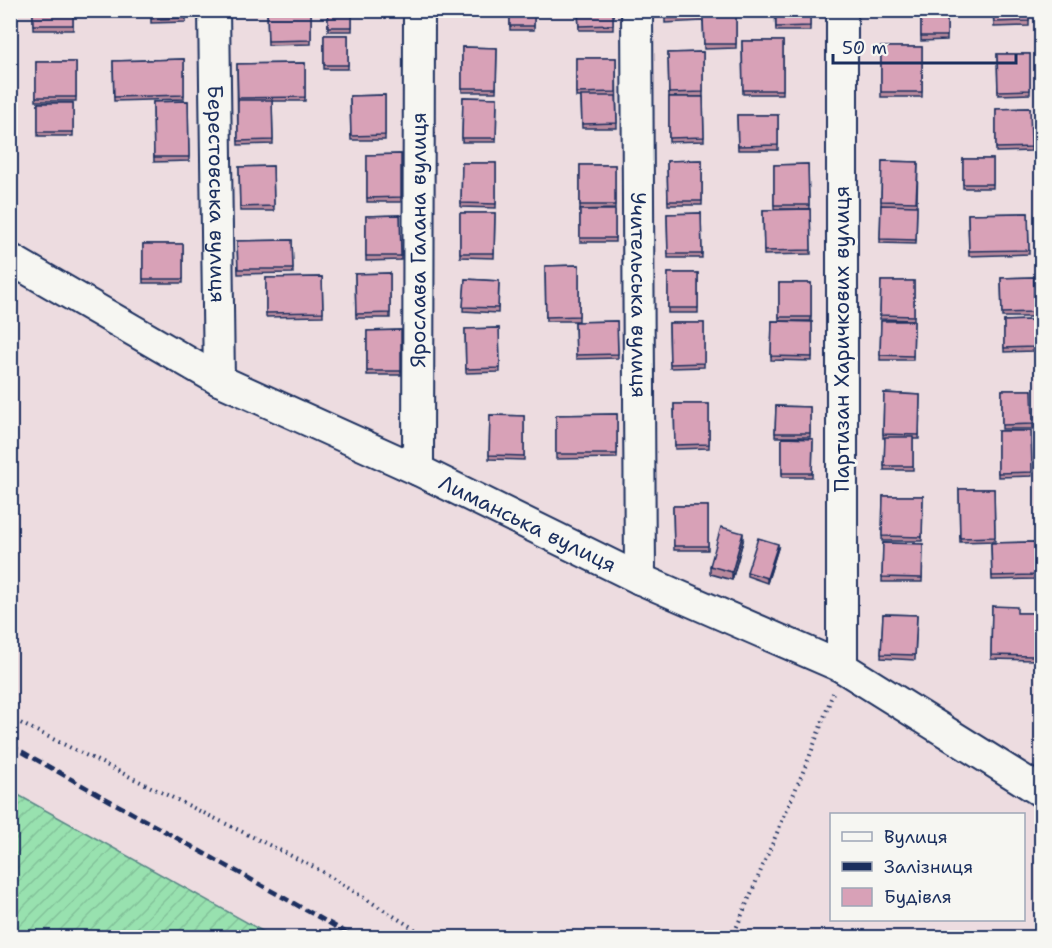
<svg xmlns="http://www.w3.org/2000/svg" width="1052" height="948" font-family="'Shantell Sans',sans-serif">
<defs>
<pattern id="garden-furrows" width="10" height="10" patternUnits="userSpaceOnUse" patternTransform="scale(1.5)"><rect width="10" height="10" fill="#98e1af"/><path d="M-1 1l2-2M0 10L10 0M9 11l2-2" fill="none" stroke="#82c199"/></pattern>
</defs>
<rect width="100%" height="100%" fill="#eddce0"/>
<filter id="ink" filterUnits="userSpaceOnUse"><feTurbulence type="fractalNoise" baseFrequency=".0167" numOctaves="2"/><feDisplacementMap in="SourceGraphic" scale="12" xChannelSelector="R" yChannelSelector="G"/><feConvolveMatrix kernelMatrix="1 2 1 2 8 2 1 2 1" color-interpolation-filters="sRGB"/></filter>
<g filter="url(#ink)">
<path fill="url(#garden-furrows)" stroke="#5a8886" stroke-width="1.5" d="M 11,791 L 273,937 L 11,937 Z"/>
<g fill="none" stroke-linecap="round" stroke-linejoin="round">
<g stroke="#1b2f5e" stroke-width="34">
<g id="minor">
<path id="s1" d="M 214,10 L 219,380"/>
<path id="s2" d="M 637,10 L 640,579"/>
<path d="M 842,10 L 842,667"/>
<path id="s3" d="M 10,259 L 219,380 L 418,470 L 640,579 L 842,667 L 1042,792"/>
<path id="s4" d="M 418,470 L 419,10"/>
</g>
</g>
<path stroke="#1b2f5e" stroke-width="4" stroke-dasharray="1.5 4.5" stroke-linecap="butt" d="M 10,718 L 316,868 L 429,938
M 732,938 L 809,758 L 833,693"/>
<use href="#minor" stroke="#f6f6f2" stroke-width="30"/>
<path stroke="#1b2f5e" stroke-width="4.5" stroke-dasharray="9 4.5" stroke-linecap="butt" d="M 10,745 L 356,938"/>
</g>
<path fill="#ba8a9d" stroke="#1b2f5e" stroke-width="1.5" d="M 33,10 L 73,10 L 73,30 L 33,30 Z
M 151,10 L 186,10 L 186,22 L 151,23 Z
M 267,10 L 311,10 L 311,44 L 268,45 Z
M 328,10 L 352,10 L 352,31 L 328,31 Z
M 510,10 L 534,10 L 534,30 L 510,30 Z
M 578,10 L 613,10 L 613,30 L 579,30 Z
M 665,10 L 736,10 L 736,48 L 704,49 L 703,21 L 665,23 Z
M 775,10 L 810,10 L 810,31 L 776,31 Z
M 921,10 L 947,10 L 947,40 L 921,41 Z
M 993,10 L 1029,10 L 1029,26 L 994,27 Z
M 324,35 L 348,35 L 348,69 L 324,69 Z
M 742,41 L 783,41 L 783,94 L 743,94 Z
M 462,47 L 497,48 L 496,92 L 462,92 Z
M 881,47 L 922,47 L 922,97 L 881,97 Z
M 703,52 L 703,97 L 669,97 L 668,53 Z
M 997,54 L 1030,54 L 1030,94 L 998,95 Z
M 576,58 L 616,58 L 617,128 L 582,128 L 581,97 L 576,97 Z
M 184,59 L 184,99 L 114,101 L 113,61 Z
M 36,62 L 76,62 L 76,101 L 36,101 Z
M 305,63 L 305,101 L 272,101 L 273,144 L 238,145 L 237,64 Z
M 385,95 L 385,140 L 351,140 L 350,96 Z
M 463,97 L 497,98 L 496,142 L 462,142 Z
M 669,97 L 703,97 L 704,141 L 669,142 Z
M 188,101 L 189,161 L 154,162 L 153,102 Z
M 38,103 L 73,103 L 73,136 L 38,136 Z
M 1030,108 L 1031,151 L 996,152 L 996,109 Z
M 737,115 L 778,115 L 778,150 L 738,150 Z
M 401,154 L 401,202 L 367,202 L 367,155 Z
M 963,159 L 993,159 L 993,188 L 963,188 Z
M 702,160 L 702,205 L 668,205 L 667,161 Z
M 882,161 L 918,162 L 916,244 L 880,243 Z
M 462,163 L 496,163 L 496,208 L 461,207 Z
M 808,164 L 809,209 L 774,209 L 774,165 Z
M 580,165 L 615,165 L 615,209 L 580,210 Z
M 273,166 L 274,211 L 240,211 L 239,167 Z
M 810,209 L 811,254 L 764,255 L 763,210 Z
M 580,210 L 615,210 L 615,242 L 580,242 Z
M 460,213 L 495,213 L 494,258 L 460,257 Z
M 701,213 L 702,258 L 668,258 L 667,214 Z
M 1028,213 L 1029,254 L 969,256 L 968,214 Z
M 400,215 L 401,260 L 366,261 L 366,216 Z
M 292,240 L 293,273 L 238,274 L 237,241 Z
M 143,244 L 183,244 L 183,283 L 143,283 Z
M 579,265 L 579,321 L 546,321 L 545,266 Z
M 390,273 L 390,318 L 356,318 L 355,274 Z
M 668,273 L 698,273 L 698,313 L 668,313 Z
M 322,277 L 323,316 L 266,317 L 266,278 Z
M 1034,277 L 1034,317 L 1002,317 L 1001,278 Z
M 465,279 L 499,281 L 498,313 L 463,311 Z
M 881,281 L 914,281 L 914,320 L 880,319 Z
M 779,283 L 811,283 L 811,321 L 779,321 Z
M 1034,320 L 1034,351 L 1004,352 L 1004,321 Z
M 617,321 L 618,358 L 576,359 L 575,322 Z
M 772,321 L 812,322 L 812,361 L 771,360 Z
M 881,321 L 914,321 L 913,360 L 880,360 Z
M 669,323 L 704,323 L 704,367 L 670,368 Z
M 499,328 L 500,372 L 466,373 L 465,329 Z
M 401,330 L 401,375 L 367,375 L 367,331 Z
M 1002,390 L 1032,390 L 1033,429 L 1002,429 Z
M 884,393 L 920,395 L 919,439 L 913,439 L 913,470 L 884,470 L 885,438 L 883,438 Z
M 674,404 L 709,404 L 709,448 L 675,449 Z
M 776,406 L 810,407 L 810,437 L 775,437 Z
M 617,414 L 617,458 L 556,459 L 556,415 Z
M 490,415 L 524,416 L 524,460 L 489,459 Z
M 998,431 L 1031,431 L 1032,476 L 998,477 Z
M 782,438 L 813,439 L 812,477 L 782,477 Z
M 959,489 L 994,489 L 995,541 L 960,542 Z
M 883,496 L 923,496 L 922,541 L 882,541 Z
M 673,506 L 708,506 L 708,550 L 674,550 Z
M 743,541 L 732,580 L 710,574 L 710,566 Z
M 1036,542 L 1037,579 L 992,580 L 991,543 Z
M 883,543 L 923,544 L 922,582 L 882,582 Z
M 778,548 L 767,583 L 747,576 L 747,572 Z
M 992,606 L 1017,613 L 1036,613 L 1035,660 L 991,659 Z
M 883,614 L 917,615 L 915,660 L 881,658 Z"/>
<path fill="#977180" stroke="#1b2f5e" stroke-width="1.5" d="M 743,533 L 743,541 L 732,580 L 732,572 Z
M 778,544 L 778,548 L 767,583 L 767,578 Z"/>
<path fill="#d8a1b7" stroke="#1b2f5e" stroke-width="1.5" d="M 33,10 L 73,10 L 73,25 L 33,25 Z
M 151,10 L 186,10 L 186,18 L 151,19 Z
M 267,10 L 311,10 L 311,40 L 268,41 Z
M 328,10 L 352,10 L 352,27 L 328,27 Z
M 510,10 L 534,10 L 534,26 L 510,26 Z
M 578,10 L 613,10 L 613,25 L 579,26 Z
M 665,10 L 736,10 L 736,44 L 704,44 L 703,17 L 665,18 Z
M 776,10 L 810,10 L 810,26 L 776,27 Z
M 921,10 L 947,10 L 947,36 L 921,36 Z
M 993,10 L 1029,10 L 1029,21 L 994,22 Z
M 324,35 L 348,35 L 348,65 L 324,65 Z
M 742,41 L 783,41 L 783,90 L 743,90 Z
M 462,47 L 497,48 L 496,88 L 462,88 Z
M 881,47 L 922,47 L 922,92 L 881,92 Z
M 703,52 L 703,92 L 669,93 L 668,53 Z
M 997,54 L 1030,54 L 1030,90 L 998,91 Z
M 576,58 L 616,58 L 616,92 L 576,93 Z
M 184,59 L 184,95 L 114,97 L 113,61 Z
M 36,62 L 76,62 L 76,97 L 36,97 Z
M 305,63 L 305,97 L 238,98 L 237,64 Z
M 385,95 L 385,135 L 351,136 L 350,96 Z
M 581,96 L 616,96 L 617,123 L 582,124 Z
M 463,97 L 497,98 L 496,138 L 462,138 Z
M 669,97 L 703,97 L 704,137 L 669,138 Z
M 238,100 L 272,100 L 273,140 L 238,141 Z
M 188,101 L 189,157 L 154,157 L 153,102 Z
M 38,103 L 73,103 L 73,132 L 38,132 Z
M 1030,108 L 1031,147 L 996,148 L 996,109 Z
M 737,115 L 778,115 L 778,145 L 738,146 Z
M 401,154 L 401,197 L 367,198 L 367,155 Z
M 963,159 L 993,159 L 993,184 L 963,184 Z
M 702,160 L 702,201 L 668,201 L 667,161 Z
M 882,161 L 918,162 L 916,202 L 881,201 Z
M 462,163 L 496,163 L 496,204 L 461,203 Z
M 808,164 L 809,205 L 774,205 L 774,165 Z
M 580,165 L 615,165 L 615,205 L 580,205 Z
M 273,166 L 274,206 L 240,207 L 239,167 Z
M 881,205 L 917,206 L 916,240 L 880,239 Z
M 810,209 L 811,250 L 764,251 L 763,210 Z
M 580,210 L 615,210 L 615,238 L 580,238 Z
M 460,213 L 495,213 L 494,253 L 460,253 Z
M 701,213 L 702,254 L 668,254 L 667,214 Z
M 1028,213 L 1029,250 L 969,251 L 968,214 Z
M 400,215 L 401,256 L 366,256 L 366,216 Z
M 292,240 L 293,269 L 238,269 L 237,241 Z
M 143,244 L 183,244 L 183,279 L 143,279 Z
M 579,265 L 579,316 L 546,317 L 545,266 Z
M 390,273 L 390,313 L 356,314 L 355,274 Z
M 668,273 L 698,273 L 698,308 L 668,308 Z
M 322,277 L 323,312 L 266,313 L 266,278 Z
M 1034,277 L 1034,312 L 1002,313 L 1001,278 Z
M 465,279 L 499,281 L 498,308 L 463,307 Z
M 881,281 L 914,281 L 914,316 L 880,315 Z
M 779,283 L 811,283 L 811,317 L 779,317 Z
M 1034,320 L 1034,347 L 1004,348 L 1004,321 Z
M 617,321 L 618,354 L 576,355 L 575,322 Z
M 772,321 L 812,322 L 812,357 L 771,356 Z
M 881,321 L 914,321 L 913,356 L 880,355 Z
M 669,323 L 704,323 L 704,363 L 670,364 Z
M 499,328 L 500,368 L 466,369 L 465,329 Z
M 401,330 L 401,371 L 367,371 L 367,331 Z
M 1002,390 L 1032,390 L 1033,424 L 1002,425 Z
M 884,393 L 920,395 L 919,435 L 883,434 Z
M 674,404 L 709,404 L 709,444 L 675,445 Z
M 776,406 L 810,407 L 810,433 L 775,433 Z
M 617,414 L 617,454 L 556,454 L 556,415 Z
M 490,415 L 524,416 L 524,456 L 489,455 Z
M 998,431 L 1031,431 L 1032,472 L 998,473 Z
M 885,437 L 913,437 L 913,466 L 884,466 Z
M 782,438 L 813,439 L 812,473 L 782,473 Z
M 959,489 L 994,489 L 995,537 L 960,538 Z
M 883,496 L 923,496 L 922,537 L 882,536 Z
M 673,506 L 708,506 L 708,546 L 674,546 Z
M 721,527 L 743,533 L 732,572 L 710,566 Z
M 758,538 L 778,544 L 767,578 L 747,572 Z
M 1036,542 L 1037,575 L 992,576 L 991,543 Z
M 883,543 L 923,544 L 922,578 L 882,577 Z
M 992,606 L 1017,607 L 1017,613 L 1036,613 L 1035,656 L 991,655 Z
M 883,614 L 917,615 L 915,655 L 881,654 Z"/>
</g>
<g text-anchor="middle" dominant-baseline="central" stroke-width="6" stroke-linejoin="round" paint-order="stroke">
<g font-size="21" fill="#1b2f5e" stroke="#f6f6f2">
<text stroke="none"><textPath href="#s1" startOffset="184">Берестовська вулиця</textPath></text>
<text stroke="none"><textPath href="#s4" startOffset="230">Ярослава Галана вулиця</textPath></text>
<text stroke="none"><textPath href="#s2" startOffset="285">Учительська вулиця</textPath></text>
<text transform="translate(842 339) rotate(-90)">Партизан Харичкових вулиця</text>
<text stroke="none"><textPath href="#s3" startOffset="582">Лиманська вулиця</textPath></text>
</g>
</g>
<rect width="1052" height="948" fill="none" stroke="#f6f6f2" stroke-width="36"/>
<rect x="18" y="18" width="1016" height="912" fill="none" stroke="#1b2f5e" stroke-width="2" filter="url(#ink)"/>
<rect x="830" y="813" width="195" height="108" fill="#f6f6f2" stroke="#9ea6b7" stroke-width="1.5"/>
<rect x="842" y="832" width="30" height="9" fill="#f6f6f2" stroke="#9ea6b7" stroke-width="1.5"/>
<text x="884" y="843" font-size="18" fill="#1b2f5e">Вулиця</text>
<rect x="842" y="862" width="30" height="9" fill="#1b2f5e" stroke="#9ea6b7" stroke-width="1.5"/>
<text x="884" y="873" font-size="18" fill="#1b2f5e">Залізниця</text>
<rect x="842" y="888" width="30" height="18" fill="#d8a1b7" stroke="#9ea6b7" stroke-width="1.5"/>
<text x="884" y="903" font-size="18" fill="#1b2f5e">Будівля</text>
<path d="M833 54v9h183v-9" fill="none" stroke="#1b2f5e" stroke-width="3"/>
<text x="842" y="54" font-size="18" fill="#1b2f5e" stroke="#f6f6f2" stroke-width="4.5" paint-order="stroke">50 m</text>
</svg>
